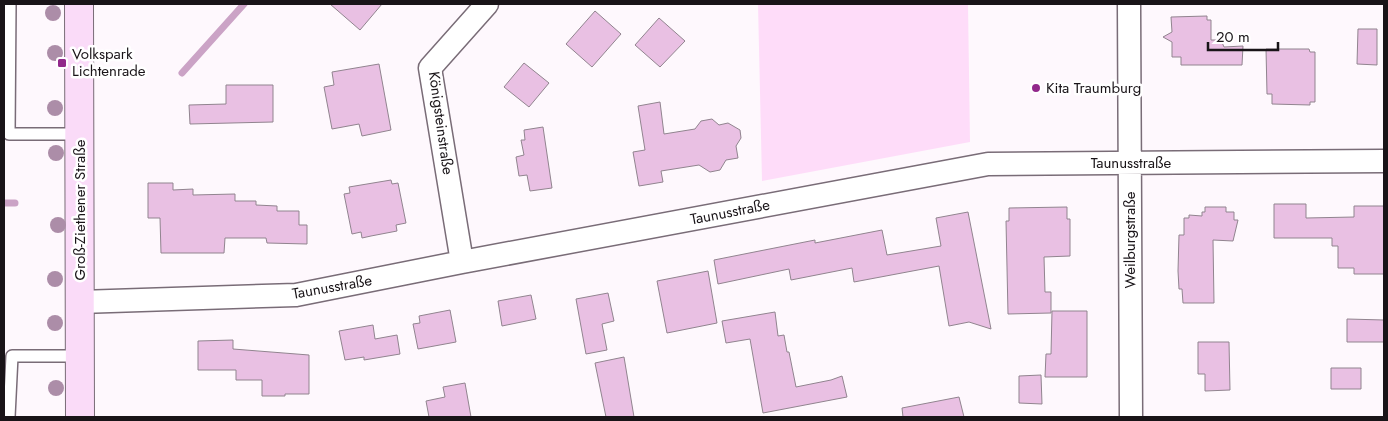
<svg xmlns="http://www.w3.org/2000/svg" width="1388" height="421" font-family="Jost,sans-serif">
<rect width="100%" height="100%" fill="#fef8fd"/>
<path fill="#fedcf9" d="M 758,4 L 968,4 L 970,142 L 762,181 Z"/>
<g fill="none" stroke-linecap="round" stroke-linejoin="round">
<path stroke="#cba3c6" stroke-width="7" d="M 182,73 L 244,4
M 4,203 L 15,203"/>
</g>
<path fill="#e9c0e3" stroke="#91848f" d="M 330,4 L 382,4 L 360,30 Z
M 595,11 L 621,34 L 592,67 L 566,44 Z
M 1207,16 L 1207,20 L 1211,20 L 1211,40 L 1221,40 L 1224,47 L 1243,46 L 1242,65 L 1181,65 L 1181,57 L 1172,57 L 1172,42 L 1163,37 L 1172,32 L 1171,17 Z
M 659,18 L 685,41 L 660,67 L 635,45 Z
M 1358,29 L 1377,29 L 1377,65 L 1357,64 Z
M 1266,49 L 1309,49 L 1310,52 L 1315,52 L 1315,102 L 1310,102 L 1310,105 L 1272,104 L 1272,94 L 1267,94 Z
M 524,63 L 549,83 L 529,107 L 504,87 Z
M 379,64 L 391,130 L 362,136 L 359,124 L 332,129 L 324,87 L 334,85 L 332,72 Z
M 226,85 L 273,85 L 273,122 L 190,124 L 189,105 L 226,104 Z
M 660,102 L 664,134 L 695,129 L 701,121 L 712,119 L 719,125 L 728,123 L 740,130 L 741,138 L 736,146 L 738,158 L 726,160 L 720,170 L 710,172 L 699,165 L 661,171 L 663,182 L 639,186 L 633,152 L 645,150 L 638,106 Z
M 543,127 L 552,188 L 530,191 L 527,175 L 519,176 L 516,157 L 524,155 L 521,140 L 525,140 L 524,130 Z
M 391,180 L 392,184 L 398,183 L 406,223 L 396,225 L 397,231 L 371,236 L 362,238 L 361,232 L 352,234 L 344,194 L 350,193 L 349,187 Z
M 148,183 L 173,183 L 173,190 L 193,189 L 193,195 L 235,194 L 235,201 L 256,201 L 256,205 L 277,206 L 277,211 L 299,211 L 299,225 L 307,225 L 307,244 L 267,243 L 266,238 L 225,238 L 224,253 L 161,253 L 160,218 L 148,218 Z
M 1274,204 L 1306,204 L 1306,218 L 1354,217 L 1354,206 L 1384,206 L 1384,274 L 1354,274 L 1354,268 L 1338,268 L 1338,246 L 1332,246 L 1332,238 L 1274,238 Z
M 1067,207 L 1067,219 L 1070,219 L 1070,256 L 1044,257 L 1045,292 L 1051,292 L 1051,313 L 1008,314 L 1006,221 L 1009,221 L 1009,208 Z
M 1205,207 L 1226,207 L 1226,212 L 1234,212 L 1234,220 L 1238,220 L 1233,241 L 1213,240 L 1214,303 L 1183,303 L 1182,289 L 1179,289 L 1178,271 L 1179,235 L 1184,235 L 1184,218 L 1189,218 L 1189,215 L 1202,216 L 1202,212 L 1205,212 Z
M 968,212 L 991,329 L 969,322 L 949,326 L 939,266 L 854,282 L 852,268 L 791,280 L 789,269 L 718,284 L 714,260 L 815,240 L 815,243 L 882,230 L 887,255 L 941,246 L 936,218 Z
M 708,271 L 717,323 L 667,333 L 657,281 Z
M 608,293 L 614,321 L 602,324 L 607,350 L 586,354 L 576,299 Z
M 531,295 L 536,319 L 502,326 L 498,301 Z
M 450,310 L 456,342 L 418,349 L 413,324 L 420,323 L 419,316 Z
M 1052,311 L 1087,311 L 1087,377 L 1045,377 L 1046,354 L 1051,354 Z
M 775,312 L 778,336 L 784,335 L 787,352 L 789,352 L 796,387 L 831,380 L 842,376 L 847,397 L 763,413 L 750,339 L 726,343 L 722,321 Z
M 1347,319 L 1384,320 L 1384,342 L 1347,342 Z
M 373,325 L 375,339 L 397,335 L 400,354 L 364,360 L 364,357 L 345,360 L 339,331 Z
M 233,340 L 233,349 L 309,355 L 309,394 L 285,394 L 285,396 L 262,396 L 262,380 L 236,380 L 236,370 L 198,370 L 198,341 Z
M 1198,342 L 1229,342 L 1230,390 L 1205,391 L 1205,374 L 1198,374 Z
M 624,357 L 634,417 L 606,417 L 595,363 Z
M 1331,368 L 1361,368 L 1361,389 L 1331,389 Z
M 1041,375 L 1042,404 L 1019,403 L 1019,376 Z
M 465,383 L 471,417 L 429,417 L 426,401 L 445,397 L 443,387 Z
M 959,397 L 964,417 L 903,417 L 902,408 Z"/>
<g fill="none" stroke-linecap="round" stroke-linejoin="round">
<g stroke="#796c77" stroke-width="14">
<path id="lane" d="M 10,4 L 9,134 L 79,134
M 9,417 L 12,356 L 80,356"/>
</g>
<g stroke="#796c77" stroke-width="25">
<path id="street" d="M 1129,4 L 1131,417
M 462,262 L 430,68 L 487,4
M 80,302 L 296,295 L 462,262 L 988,164 L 1384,161"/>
</g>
<g stroke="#796c77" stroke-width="30">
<path id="secondary" d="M 79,4 L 80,417"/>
</g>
<use href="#lane" stroke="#fff" stroke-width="11"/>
<use href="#street" stroke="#fff" stroke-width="22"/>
<use href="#secondary" stroke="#fadbf8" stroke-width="28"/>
</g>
<g fill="#ac8da8">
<circle cx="53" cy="13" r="8"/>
<circle cx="55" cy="53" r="8"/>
<circle cx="55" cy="108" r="8"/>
<circle cx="56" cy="153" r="8"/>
<circle cx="58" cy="225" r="8"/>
<circle cx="55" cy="279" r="8"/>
<circle cx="55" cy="323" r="8"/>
<circle cx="56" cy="388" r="8"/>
</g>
<g fill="#92288b" stroke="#fff" stroke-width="2">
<rect x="57" y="58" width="10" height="10" rx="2.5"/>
<circle cx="1036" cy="88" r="5"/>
</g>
<g text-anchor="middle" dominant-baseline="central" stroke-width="5" stroke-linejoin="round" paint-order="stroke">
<g font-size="15" fill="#191418" stroke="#fff" text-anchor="start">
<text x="72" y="54">Volkspark<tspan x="72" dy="17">Lichtenrade</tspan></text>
<text x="1046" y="88">Kita Traumburg</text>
</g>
<g font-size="15" fill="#191418" stroke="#fff">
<text transform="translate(441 123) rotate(82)">Königsteinstraße</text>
<text x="1131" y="163">Taunusstraße</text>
<text transform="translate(80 210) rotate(-90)">Groß-Ziethener Straße</text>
<text transform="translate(730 212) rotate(-11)">Taunusstraße</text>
<text transform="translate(1130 240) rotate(-90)">Weilburgstraße</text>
<text transform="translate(332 287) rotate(-10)">Taunusstraße</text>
</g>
</g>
<rect width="1388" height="421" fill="none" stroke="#191418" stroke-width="10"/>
<path d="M1208 42v8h70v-8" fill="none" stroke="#191418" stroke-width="2.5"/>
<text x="1216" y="42" font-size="15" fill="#191418" stroke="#ffffff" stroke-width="4" paint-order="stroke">20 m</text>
</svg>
